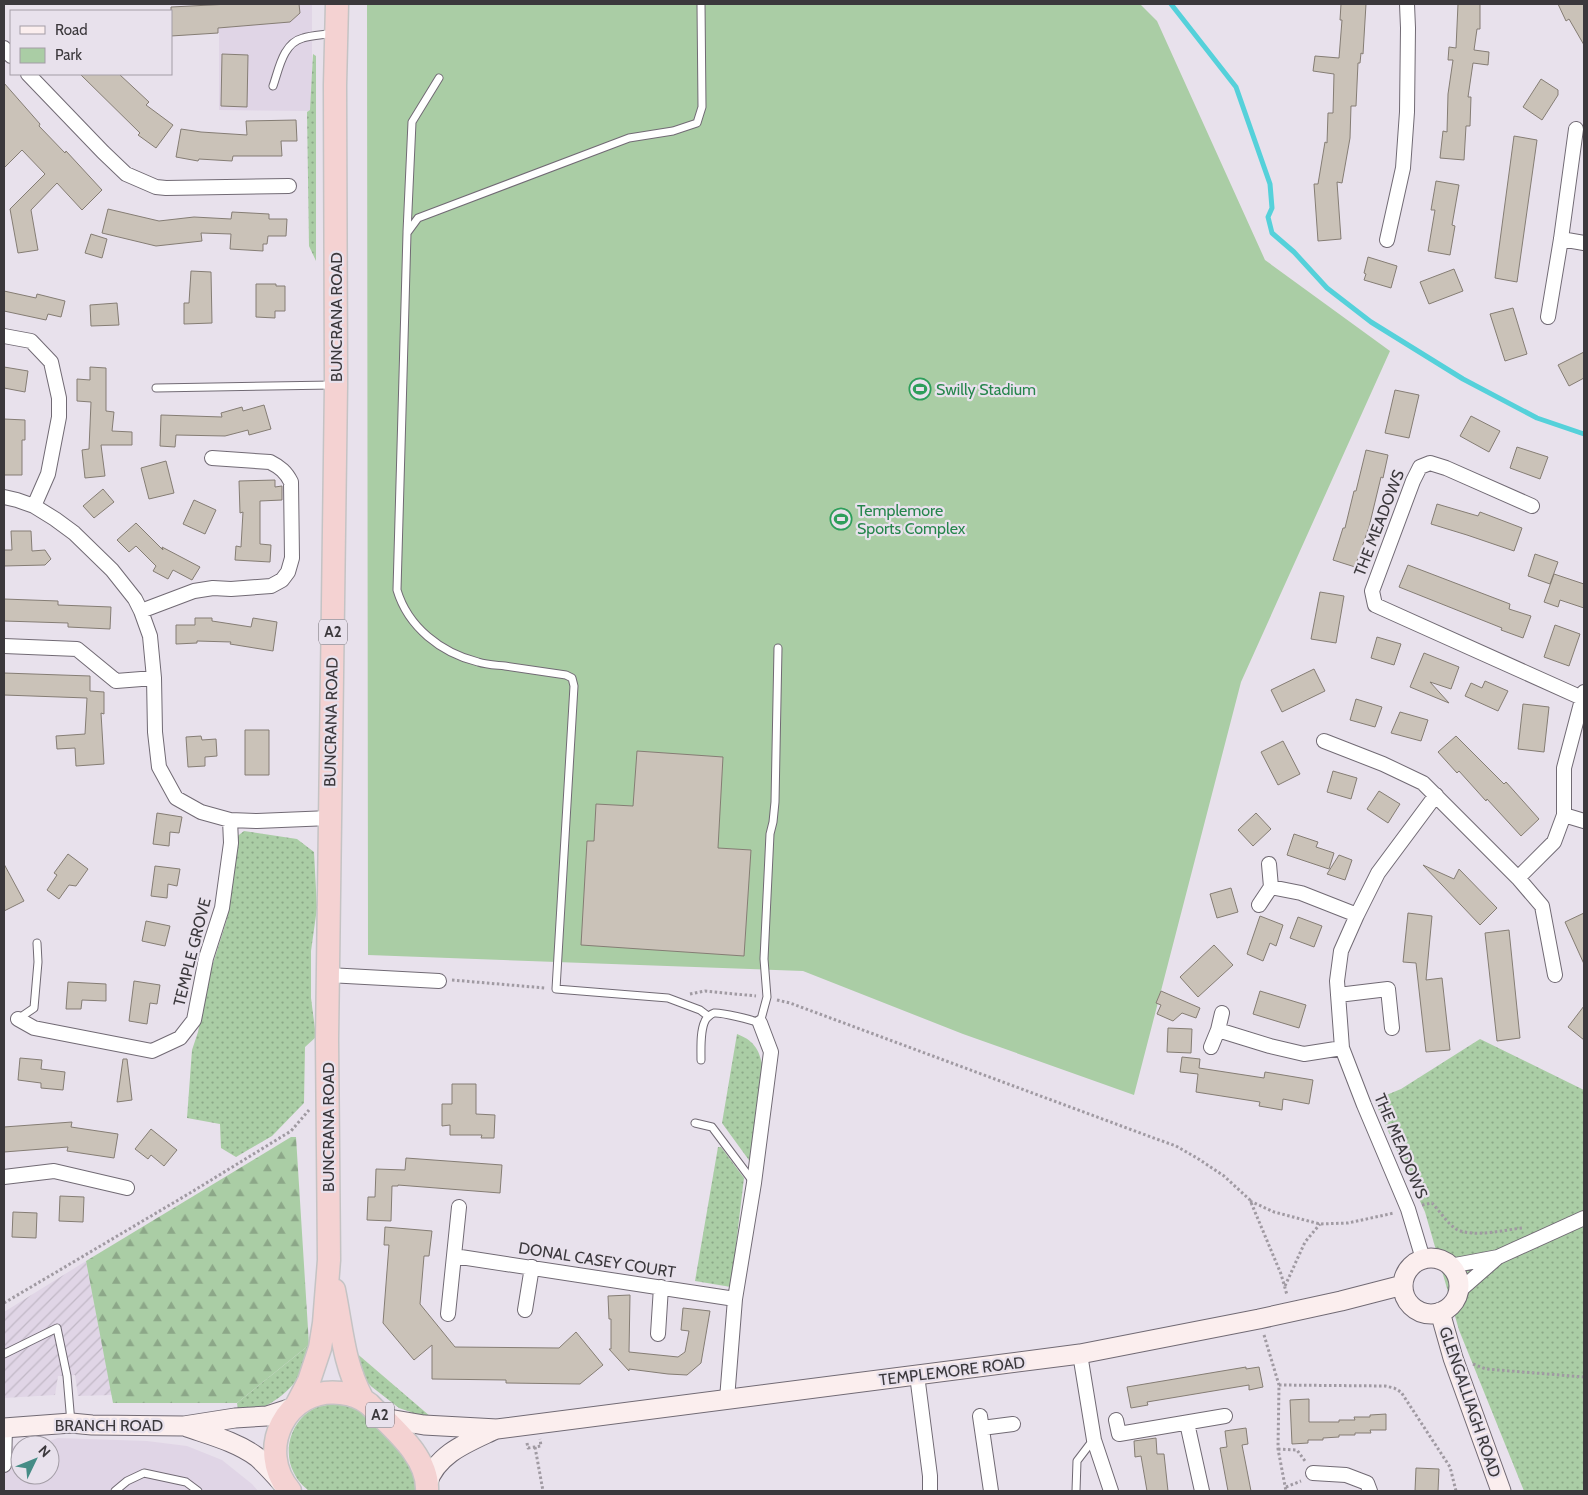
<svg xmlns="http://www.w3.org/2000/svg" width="1588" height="1495" font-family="Cabin,sans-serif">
<defs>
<pattern id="industrial-furrows" width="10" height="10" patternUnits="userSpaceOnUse" patternTransform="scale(1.25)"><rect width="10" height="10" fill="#e0d5e6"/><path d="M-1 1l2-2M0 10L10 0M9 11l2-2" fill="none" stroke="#c1b8c6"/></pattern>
<pattern id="grass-dots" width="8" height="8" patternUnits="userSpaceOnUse" patternTransform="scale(1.25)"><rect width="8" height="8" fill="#aacda5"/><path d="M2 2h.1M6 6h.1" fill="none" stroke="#8ca788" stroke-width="1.8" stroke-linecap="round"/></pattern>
<pattern id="forest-firs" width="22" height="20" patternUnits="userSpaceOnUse" patternTransform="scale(1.25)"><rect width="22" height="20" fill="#aacda5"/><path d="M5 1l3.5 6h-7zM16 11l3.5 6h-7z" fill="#8ca788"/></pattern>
</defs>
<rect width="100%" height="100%" fill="#e8e1ec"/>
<path fill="#e0d5e6" d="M 219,4 L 312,4 L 312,111 L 219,110 Z
M 58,1438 L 147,1441 L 187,1446 L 222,1460 L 252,1484 L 258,1491 L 4,1491 L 4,1447 L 20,1446 L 20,1475 L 50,1475 L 50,1445 L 37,1445 Z"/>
<path fill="url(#industrial-furrows)" d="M 86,1261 L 112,1395 L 78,1396 L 75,1375 L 58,1376 L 55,1395 L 4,1398 L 4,1312 Z"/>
<path fill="url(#grass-dots)" d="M 313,54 L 316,56 L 316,261 L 309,246 L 307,112 L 310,110 Z
M 244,831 L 297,839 L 314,852 L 317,908 L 311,951 L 311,998 L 316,1037 L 305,1047 L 304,1103 L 272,1136 L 236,1157 L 221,1148 L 220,1124 L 187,1118 L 192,1050 L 198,1032 L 209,976 L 227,919 L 232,888 L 236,852 L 235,838 Z
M 737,1034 C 753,1040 759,1049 762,1064 L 751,1163 L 722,1123 Z
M 1480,1039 L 1584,1090 L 1584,1491 L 1524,1491 L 1459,1330 L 1425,1212 L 1374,1100 L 1401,1089 Z
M 718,1147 L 721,1147 L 744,1178 L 731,1287 L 695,1281 Z
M 309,1345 C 314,1366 287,1395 269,1404 C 259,1409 248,1410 238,1410 L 237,1403 Z
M 354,1351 L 431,1417 L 419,1415 L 399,1408 L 372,1387 L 365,1380 Z
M 335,1404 L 350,1406 L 362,1412 L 409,1459 L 414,1469 L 417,1491 L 309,1491 C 303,1486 297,1480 294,1473 C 281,1449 293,1415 320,1406 C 325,1405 330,1405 335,1404 Z"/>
<path fill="url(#forest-firs)" d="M 291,1137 L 296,1137 L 309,1345 L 237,1403 L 113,1403 L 86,1261 Z"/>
<path fill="#aacda5" d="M 367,4 L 1140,4 L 1157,21 L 1265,260 L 1390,351 L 1241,682 L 1134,1095 L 963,1034 L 803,971 L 368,955 Z"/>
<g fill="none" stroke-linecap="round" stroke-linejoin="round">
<path stroke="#55d1da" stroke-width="5" d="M 1171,4 L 1236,87 L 1270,184 L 1272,208 L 1268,217 L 1272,233 L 1294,252 L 1327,288 L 1371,322 L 1463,379 L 1537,418 L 1584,434"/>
</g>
<path fill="#cac2b8" stroke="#857d74" d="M 230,4 L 299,4 L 300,13 L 290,22 L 218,28 L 218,33 L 171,36 L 171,7 Z
M 1341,4 L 1366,4 L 1363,54 L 1361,53 L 1360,63 L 1358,63 L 1356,106 L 1351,106 L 1350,138 L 1342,183 L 1337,182 L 1341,239 L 1318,241 L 1314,184 L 1318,184 L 1325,142 L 1327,143 L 1328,113 L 1333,113 L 1334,74 L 1313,71 L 1315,56 L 1339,58 L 1342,20 L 1340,20 Z
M 1458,4 L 1480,4 L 1480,29 L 1477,29 L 1474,50 L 1489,52 L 1488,65 L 1473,63 L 1468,97 L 1471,97 L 1470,126 L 1466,126 L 1464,160 L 1440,158 L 1443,131 L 1447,132 L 1448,94 L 1453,60 L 1448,60 L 1449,47 L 1456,48 Z
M 1558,4 L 1584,4 L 1584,45 L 1569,19 L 1566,21 Z
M 222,54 L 248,55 L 247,107 L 221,106 Z
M 80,74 L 119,74 L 149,102 L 146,105 L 173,125 L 156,148 L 138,135 L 140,133 Z
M 1541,79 L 1558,90 L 1558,95 L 1542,120 L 1523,107 Z
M 4,83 L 40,124 L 39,126 L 65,153 L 66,151 L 102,190 L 82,210 L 57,183 L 31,210 L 38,250 L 18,253 L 10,209 L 45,174 L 22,150 L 4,168 Z
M 296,120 L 297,141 L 281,141 L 282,156 L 233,156 L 232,161 L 199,159 L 198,161 L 176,157 L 181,129 L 201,132 L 247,135 L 246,121 Z
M 1514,136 L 1537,140 L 1517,282 L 1495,278 Z
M 1436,181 L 1459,185 L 1452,225 L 1455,226 L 1450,255 L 1428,251 L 1435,210 L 1431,210 Z
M 108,209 L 159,221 L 194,217 L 231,219 L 232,212 L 269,214 L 269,219 L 287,219 L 286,236 L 268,236 L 267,244 L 263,244 L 263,251 L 230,249 L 231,234 L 201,233 L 202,241 L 156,246 L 102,233 Z
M 91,234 L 107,239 L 102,258 L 85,253 Z
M 1368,257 L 1397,266 L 1391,288 L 1364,280 L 1366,274 L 1364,273 Z
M 1454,269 L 1463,291 L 1429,304 L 1420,282 Z
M 191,271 L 211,272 L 212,323 L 184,324 L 184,303 L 189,303 Z
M 256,284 L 276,284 L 276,286 L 285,286 L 285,311 L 275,311 L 275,318 L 256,317 Z
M 4,291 L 36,298 L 37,294 L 65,301 L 61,317 L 48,314 L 46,320 L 4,311 Z
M 117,303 L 119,325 L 91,326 L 90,305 Z
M 1513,308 L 1527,354 L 1505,361 L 1490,314 Z
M 1584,352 L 1584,378 L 1569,386 L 1558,365 Z
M 4,367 L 28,371 L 25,392 L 4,388 Z
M 90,367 L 106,368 L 106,411 L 114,412 L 112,431 L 132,432 L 132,445 L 101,445 L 105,476 L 85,478 L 82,450 L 89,449 L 91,402 L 77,401 L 77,379 L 90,380 Z
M 1395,390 L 1419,395 L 1409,438 L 1385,433 Z
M 264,405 L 271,429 L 249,435 L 248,430 L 225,436 L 176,435 L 175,447 L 160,446 L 161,415 L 222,417 L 221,413 L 242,407 L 243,411 Z
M 1471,416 L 1500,431 L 1489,452 L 1460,436 Z
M 4,419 L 25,420 L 25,440 L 22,440 L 22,475 L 4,475 Z
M 1517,447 L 1548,457 L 1540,479 L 1510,468 Z
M 1366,450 L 1388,455 L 1383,478 L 1381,477 L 1369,527 L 1355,567 L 1333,560 L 1343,528 L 1345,528 L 1354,491 L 1356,491 Z
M 166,461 L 174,493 L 149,499 L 141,468 Z
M 275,480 L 275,487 L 282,486 L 282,500 L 260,501 L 260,544 L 271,545 L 270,562 L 235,560 L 236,546 L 241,547 L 243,512 L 240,513 L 239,481 Z
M 103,489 L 114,502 L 94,518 L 83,506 Z
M 194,500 L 216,510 L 205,534 L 183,524 Z
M 1437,504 L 1478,516 L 1480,512 L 1522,528 L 1514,551 L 1467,535 L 1431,524 Z
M 136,523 L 163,550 L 162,547 L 200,567 L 192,580 L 173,570 L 168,579 L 153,571 L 156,566 L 136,546 L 129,552 L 117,540 Z
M 11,531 L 31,531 L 32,551 L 45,550 L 51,559 L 45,565 L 4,566 L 4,550 L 12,550 Z
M 1535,554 L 1558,562 L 1550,584 L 1528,576 Z
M 1408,565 L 1510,604 L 1509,609 L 1531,616 L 1523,638 L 1501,630 L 1502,628 L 1399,587 Z
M 1554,574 L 1584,584 L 1584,608 L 1560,600 L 1558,607 L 1544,602 Z
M 1320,592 L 1344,596 L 1336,643 L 1311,639 Z
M 4,599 L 58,601 L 58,605 L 111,607 L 110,629 L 68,627 L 68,623 L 4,621 Z
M 195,618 L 212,618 L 212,621 L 251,627 L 253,618 L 277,622 L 273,651 L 230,644 L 231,642 L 197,641 L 197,643 L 176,644 L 176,625 L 195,625 Z
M 1555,625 L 1580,634 L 1569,666 L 1544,657 Z
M 1377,637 L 1401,644 L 1394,665 L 1371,658 Z
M 1424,653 L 1459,667 L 1451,689 L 1430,682 L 1449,703 L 1410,687 Z
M 1314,669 L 1325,691 L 1282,712 L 1271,690 Z
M 4,673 L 90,676 L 90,691 L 104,692 L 104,714 L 101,713 L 104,764 L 76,766 L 75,748 L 57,749 L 56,736 L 85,734 L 87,698 L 4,695 Z
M 1485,681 L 1508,691 L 1498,711 L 1465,696 L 1471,683 L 1482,688 Z
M 1356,699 L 1382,707 L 1375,727 L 1350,720 Z
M 1523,704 L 1549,707 L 1544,752 L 1518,749 Z
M 1400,712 L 1428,720 L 1421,741 L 1391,733 Z
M 245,730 L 269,730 L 269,775 L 245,775 Z
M 201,736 L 202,740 L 216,739 L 217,756 L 205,757 L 205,766 L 188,767 L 186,737 Z
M 1456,736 L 1504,784 L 1506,782 L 1539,819 L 1521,836 L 1487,799 L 1486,801 L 1459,771 L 1457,773 L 1438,752 Z
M 1283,741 L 1300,774 L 1278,785 L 1261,752 Z
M 637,751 L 723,757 L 718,848 L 751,850 L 744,956 L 581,945 L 587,841 L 594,841 L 596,804 L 633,806 Z
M 1333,771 L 1357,778 L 1351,799 L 1327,792 Z
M 1379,791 L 1400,804 L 1388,823 L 1367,809 Z
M 157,813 L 182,817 L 179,833 L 170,832 L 169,846 L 153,844 Z
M 1256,813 L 1271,829 L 1253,846 L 1238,830 Z
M 1294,834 L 1318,842 L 1316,847 L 1334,853 L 1329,869 L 1287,855 Z
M 68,854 L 88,869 L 76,886 L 69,885 L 59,899 L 47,890 L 57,875 L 54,873 Z
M 1339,855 L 1352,860 L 1345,880 L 1327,874 Z
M 4,864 L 24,901 L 4,911 Z
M 1423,865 L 1454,879 L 1459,869 L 1497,908 L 1480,925 Z
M 155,866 L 180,869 L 177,886 L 168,884 L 167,898 L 151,896 Z
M 1231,888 L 1238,912 L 1217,918 L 1210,894 Z
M 1408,913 L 1432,916 L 1426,980 L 1442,978 L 1450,1050 L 1426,1052 L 1416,963 L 1403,962 Z
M 1584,913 L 1584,964 L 1565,922 Z
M 1260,916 L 1283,925 L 1276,946 L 1270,943 L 1263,961 L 1247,954 Z
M 1298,917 L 1322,926 L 1314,947 L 1290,938 Z
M 146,921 L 170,926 L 165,946 L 142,941 Z
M 1509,930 L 1520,1038 L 1497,1041 L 1485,933 Z
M 1214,945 L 1233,965 L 1198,997 L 1180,977 Z
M 134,981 L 160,985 L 157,1004 L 150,1003 L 147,1024 L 129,1021 Z
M 68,982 L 106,984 L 106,1001 L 82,1000 L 81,1009 L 66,1009 Z
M 1161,991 L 1200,1008 L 1196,1018 L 1182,1013 L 1173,1021 L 1157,1014 L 1161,1005 L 1156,1003 Z
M 1260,991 L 1306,1005 L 1299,1028 L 1253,1014 Z
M 1584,1006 L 1584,1040 L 1568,1027 Z
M 1168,1028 L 1192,1029 L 1191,1053 L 1167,1052 Z
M 1182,1057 L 1200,1059 L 1199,1068 L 1264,1078 L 1265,1072 L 1313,1080 L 1309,1104 L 1283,1099 L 1282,1110 L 1259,1106 L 1260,1102 L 1196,1092 L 1198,1074 L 1180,1072 Z
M 20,1058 L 42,1060 L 41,1069 L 65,1072 L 63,1090 L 41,1088 L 41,1083 L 18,1080 Z
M 123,1059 L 127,1059 L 132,1100 L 117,1102 Z
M 452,1084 L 476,1084 L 476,1114 L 495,1115 L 494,1138 L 481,1138 L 482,1135 L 450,1135 L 450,1125 L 442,1126 L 442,1104 L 452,1104 Z
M 72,1122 L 71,1127 L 118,1134 L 114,1158 L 67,1151 L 68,1147 L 4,1152 L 4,1127 Z
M 151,1129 L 177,1150 L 164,1166 L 151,1155 L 148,1159 L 135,1149 Z
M 406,1158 L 502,1165 L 500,1193 L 398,1185 L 398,1186 L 392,1186 L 391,1221 L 367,1220 L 368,1197 L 375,1197 L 376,1169 L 405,1170 Z
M 60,1196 L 84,1197 L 83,1222 L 59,1221 Z
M 13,1212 L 37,1213 L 36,1238 L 12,1237 Z
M 385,1227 L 432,1231 L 429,1256 L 424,1256 L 420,1304 L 455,1347 L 559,1348 L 576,1332 L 603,1365 L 580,1384 L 506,1383 L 506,1380 L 432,1379 L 432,1345 L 414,1360 L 383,1323 L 389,1245 L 384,1245 Z
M 630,1295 L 629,1352 L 678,1357 L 685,1352 L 689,1331 L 681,1330 L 683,1308 L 710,1311 L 701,1363 L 687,1375 L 668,1374 L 629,1369 L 629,1371 L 609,1349 L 611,1349 L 611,1319 L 609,1319 L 608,1296 Z
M 1246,1367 L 1246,1369 L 1259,1367 L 1263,1387 L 1249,1390 L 1249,1385 L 1147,1402 L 1148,1405 L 1131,1408 L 1127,1387 Z
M 1309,1399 L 1309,1422 L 1339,1422 L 1339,1420 L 1355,1420 L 1354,1417 L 1370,1417 L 1370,1415 L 1386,1414 L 1386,1430 L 1370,1430 L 1371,1433 L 1355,1433 L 1355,1435 L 1339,1435 L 1339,1437 L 1323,1438 L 1323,1440 L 1308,1440 L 1308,1443 L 1292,1444 L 1290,1400 Z
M 1246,1428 L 1248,1444 L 1242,1445 L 1251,1491 L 1228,1491 L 1220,1448 L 1227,1447 L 1225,1431 Z
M 1156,1438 L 1157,1454 L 1164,1454 L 1168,1491 L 1147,1491 L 1141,1456 L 1135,1457 L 1134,1441 Z
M 1416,1468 L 1439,1469 L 1438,1491 L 1415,1491 Z"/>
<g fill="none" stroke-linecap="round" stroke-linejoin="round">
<g stroke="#716a74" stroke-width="9">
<path id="service" d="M 701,4 L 702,107 L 697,123 L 673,131 L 629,138 L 418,218 L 407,233 L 397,590 C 408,627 441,653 478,662 C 487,665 496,665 505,666 C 525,669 545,672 566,675 L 572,678 L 574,686 L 556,989 L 668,998 L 700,1010 L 708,1016
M 273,86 C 279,69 283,43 303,38 C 312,35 323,35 334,33
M 407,232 L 412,122 L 439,78
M 156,388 L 333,385
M 18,1019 L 34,1008 L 38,962 L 37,943
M 701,1060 C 701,1048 700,1031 705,1021 C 706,1018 711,1014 714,1013 C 721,1012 752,1020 760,1023 L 767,997 L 764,959 L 770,834 L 773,822 L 775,802 L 778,648
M 695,1123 L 712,1127 L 754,1183
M 4,1354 L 57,1328 L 67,1376 L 71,1423
M 115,1491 L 127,1481 L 144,1473 L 186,1482 L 198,1491
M 1076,1491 L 1077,1461 L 1093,1440"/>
</g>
<g stroke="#716a74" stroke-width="16">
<path id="minor" d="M 4,48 L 11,56
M 28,74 L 103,152 L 126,174 L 156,187 L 166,188 L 289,186
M 1561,239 L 1584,243
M 1387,240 L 1403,168 L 1407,112 L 1408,28 L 1407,4
M 1548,317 L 1561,239 L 1576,129
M 4,336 L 31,341 L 51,362 L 59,398 L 59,417 L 48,474 L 34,506
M 4,497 L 17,500 L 34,506 L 55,519 L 74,533 L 112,570 L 135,599 L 141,611 L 150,636 L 154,678 L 155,732 L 159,767 L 176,798 L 201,812 L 230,820 L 257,821 L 330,818
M 1532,506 L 1446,468 L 1430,463 L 1420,467 L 1413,481 L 1372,591 L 1375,605 L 1582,698
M 141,611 L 194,591 L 213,588 L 231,589 L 271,586 L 282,580 L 288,572 L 292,558 L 291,482 C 286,472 280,467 270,462 L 212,458
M 4,646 L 77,649 L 116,681 L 154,678
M 1324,741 L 1383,764 L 1423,783 L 1518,878 L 1542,906 L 1555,975
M 1564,815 L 1584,821
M 1518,878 L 1554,842 L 1564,815 L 1564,768 L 1584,692
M 1271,887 L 1301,893 L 1357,915
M 1259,905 L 1271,887 L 1269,864
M 328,975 L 439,981
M 1338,995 L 1388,989 L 1392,1028
M 18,1019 L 34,1028 L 152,1051 L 180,1038 L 194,1020 L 206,958 L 222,908 L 231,843 L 230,820
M 1218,1030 L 1270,1046 L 1304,1054 L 1342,1048
M 1211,1047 L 1218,1030 L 1222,1013
M 4,1177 L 54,1171 L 127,1188
M 454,1256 L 735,1299
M 1423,1259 L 1408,1209 L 1364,1105 L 1342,1048 L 1337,981 L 1341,951 L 1357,915 L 1378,873 L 1436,795
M 1450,1266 L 1498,1257 L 1584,1218
M 1458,1292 L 1498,1257
M 525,1310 L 532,1267
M 448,1314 L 459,1207
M 658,1334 L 661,1287
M 1080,1354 L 1094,1440 L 1111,1491
M 917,1375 L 930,1476 L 930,1491
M 727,1399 L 735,1299 L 754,1183 L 771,1052 L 760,1023
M 980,1416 L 991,1491
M 1116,1420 L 1119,1434 L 1225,1416
M 1187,1423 L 1202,1491
M 982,1428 L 1013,1424
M 4,1465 L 5,1428
M 1313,1473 L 1346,1475 L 1367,1483 L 1370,1491"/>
</g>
<g stroke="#716a74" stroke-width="21">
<path id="secondary" d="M1403 1286a28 28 0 1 1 56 0a28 28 0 1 1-56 0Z
M 1440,1312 L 1453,1358 L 1501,1491
M 383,1418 L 424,1425 L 497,1429 L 1080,1354 L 1259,1319 L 1341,1301 L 1403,1285
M 187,1427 C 210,1435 237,1442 257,1457 C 266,1465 274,1474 282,1483
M 4,1428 L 71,1423 L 92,1425 L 184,1426 L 235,1418 L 267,1416 L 292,1408
M 427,1484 C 437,1453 469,1442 496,1429"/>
</g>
<g stroke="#c4c3c4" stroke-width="25">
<path id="trunk" d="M 334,1290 C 342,1329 343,1362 362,1398
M 297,1404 L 309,1381 L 320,1348 L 324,1323 L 329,1260 L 327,1040 L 336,385 L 335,85 L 337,4
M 290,1491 C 255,1450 286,1386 341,1393 C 352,1394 360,1397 369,1404 C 391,1427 429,1456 427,1491"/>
</g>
<path stroke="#a09aa2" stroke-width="3" stroke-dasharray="2.5 2.5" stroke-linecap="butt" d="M 452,980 L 545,988
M 690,994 L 705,991 L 756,996
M 777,1000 L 790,1003 L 1151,1137 L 1176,1146 L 1197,1158 L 1224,1176 L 1250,1200 L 1281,1274 L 1287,1295
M 1250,1201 L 1274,1212 L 1320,1224 L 1348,1223 L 1394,1213
M 1422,1205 L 1432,1203 C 1439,1210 1447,1223 1456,1229 C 1472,1238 1504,1230 1522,1228
M 1285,1286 L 1305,1242 L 1320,1224
M 4,1303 L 190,1193 L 291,1131 L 309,1110
M 1264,1335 L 1279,1385 L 1278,1449 L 1286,1491
M 1473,1364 L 1486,1369 L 1584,1377
M 1279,1385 L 1385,1386 L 1394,1388 L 1401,1392 L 1450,1467 L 1456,1491
M 527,1443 L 528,1448 L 541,1446 L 540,1439
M 535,1447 L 543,1491
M 1278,1449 L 1297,1450 L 1305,1461
M 1286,1487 L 1301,1481"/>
<use href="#service" stroke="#fff" stroke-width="7"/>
<use href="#minor" stroke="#fff" stroke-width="14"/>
<use href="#secondary" stroke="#fbeeee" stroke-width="19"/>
<use href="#trunk" stroke="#f4d2d2" stroke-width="22"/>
</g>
<defs>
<g id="stadium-ring" transform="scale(1.125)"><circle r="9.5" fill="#e8e1ec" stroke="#2e9e5b" stroke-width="1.5"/><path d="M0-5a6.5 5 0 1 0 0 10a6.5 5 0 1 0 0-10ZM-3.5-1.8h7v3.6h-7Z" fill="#2e9e5b"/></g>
</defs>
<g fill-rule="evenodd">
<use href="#stadium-ring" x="920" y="389"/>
<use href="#stadium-ring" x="841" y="519"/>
</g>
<g text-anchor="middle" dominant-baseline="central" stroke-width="4.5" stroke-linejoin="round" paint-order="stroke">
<g fill="#e8e1ec" stroke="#6f6b71" stroke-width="1">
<rect x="319" y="619.5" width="28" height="25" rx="4"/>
<rect x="366" y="1402.5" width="28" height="25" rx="4"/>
</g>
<g font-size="15" font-weight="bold" fill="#3b383c">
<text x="333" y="632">A2</text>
<text x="380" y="1415">A2</text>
</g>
<g font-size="16" fill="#3b383c" stroke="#e8e1ec">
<text transform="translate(336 317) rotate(-90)">BUNCRANA ROAD</text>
<text transform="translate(1379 523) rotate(-69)">THE MEADOWS</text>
<text transform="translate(331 722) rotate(-89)">BUNCRANA ROAD</text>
<text transform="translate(192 952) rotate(-76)">TEMPLE GROVE</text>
<text transform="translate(328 1127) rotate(-90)">BUNCRANA ROAD</text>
<text transform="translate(1401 1146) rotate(67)">THE MEADOWS</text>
<text transform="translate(597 1260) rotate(9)">DONAL CASEY COURT</text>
<text transform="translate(952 1371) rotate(-7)">TEMPLEMORE ROAD</text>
<text transform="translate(1470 1402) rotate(71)">GLENGALLIAGH ROAD</text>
<text x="109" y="1425">BRANCH ROAD</text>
</g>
<g font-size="16" fill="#27864d" stroke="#e8e1ec" text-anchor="start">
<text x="936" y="389">Swilly Stadium</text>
<text x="857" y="510">Templemore<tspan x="857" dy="18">Sports Complex</tspan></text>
</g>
</g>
<rect width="1588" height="1495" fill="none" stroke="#3b383c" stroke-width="10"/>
<rect x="10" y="10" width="162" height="65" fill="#e8e1ec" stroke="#a39da6"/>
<rect x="20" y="26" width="25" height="8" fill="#fbeeee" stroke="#a39da6"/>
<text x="55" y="35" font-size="15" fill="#3b383c">Road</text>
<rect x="20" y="48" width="25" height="15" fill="#aacda5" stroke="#a39da6"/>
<text x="55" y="60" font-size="15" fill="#3b383c">Park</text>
<g transform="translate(35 1460) rotate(47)"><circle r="24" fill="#e8e1ec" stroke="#a39da6"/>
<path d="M0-4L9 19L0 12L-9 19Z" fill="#458c86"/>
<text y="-8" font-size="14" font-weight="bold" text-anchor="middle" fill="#3b383c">N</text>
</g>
</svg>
